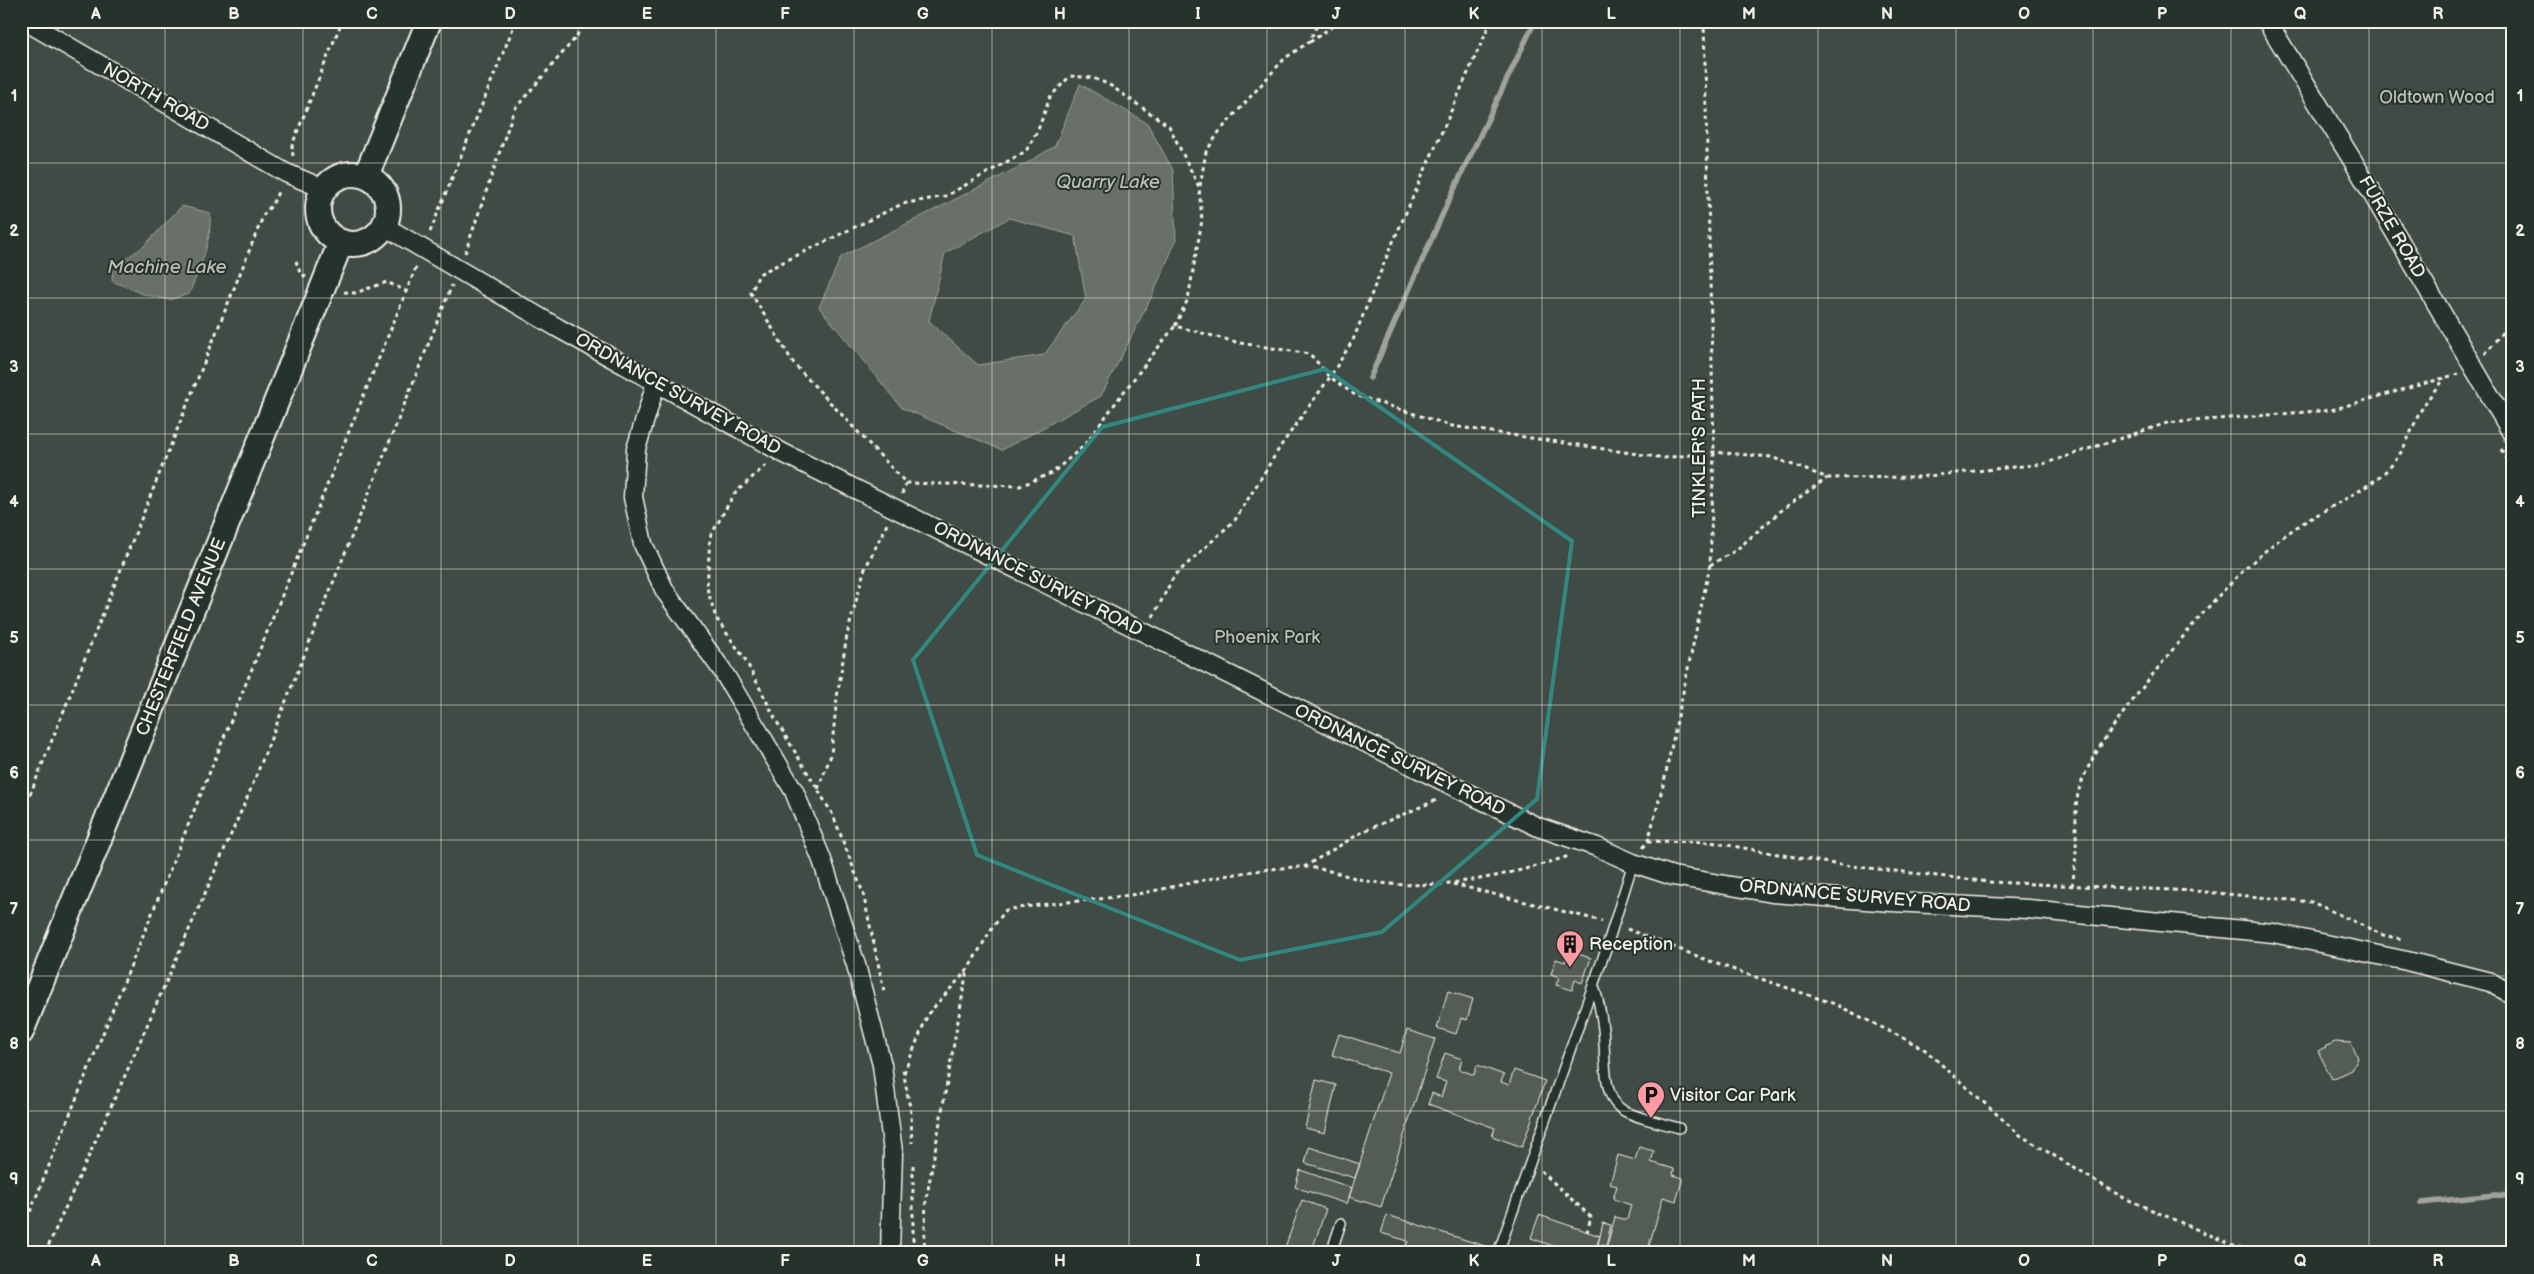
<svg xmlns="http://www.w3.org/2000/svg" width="2534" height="1274" font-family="'Balsamiq Sans',sans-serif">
<rect width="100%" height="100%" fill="#26332d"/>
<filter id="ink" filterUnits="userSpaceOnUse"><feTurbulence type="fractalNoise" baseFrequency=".02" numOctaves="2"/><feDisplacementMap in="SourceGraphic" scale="10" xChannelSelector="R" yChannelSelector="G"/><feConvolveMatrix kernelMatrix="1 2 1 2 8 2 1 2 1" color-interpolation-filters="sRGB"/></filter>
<g filter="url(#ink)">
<path fill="#414b45" stroke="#9a9e96" d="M 21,21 L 2513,21 L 2513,1253 L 21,1253 Z"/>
<path fill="#676f68" stroke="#9fa39b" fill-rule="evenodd" d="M 1080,84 L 1147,123 L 1173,170 L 1176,241 L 1151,298 L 1101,396 L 1002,450 L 902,408 L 819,307 L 841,257 L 1027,163 L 1055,146 ZM 1009,218 L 1075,236 L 1086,299 L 1044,355 L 978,365 L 929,321 L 945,253 Z
M 182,206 L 210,213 C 212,242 200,267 189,294 L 169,300 L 143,294 L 112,281 L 113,267 L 143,247 Z"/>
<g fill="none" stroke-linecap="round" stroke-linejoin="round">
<path stroke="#9fa39b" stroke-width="5.5" d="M 1370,378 L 1448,202 L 1535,21
M 2421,1203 L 2495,1195 L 2513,1196"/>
</g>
<path fill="#525c55" stroke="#f4f1e8" d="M 1568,951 L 1591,958 L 1582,983 L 1575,980 L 1572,990 L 1556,985 L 1559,977 L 1551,974 L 1556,959 L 1565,962 Z
M 1448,991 L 1473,999 L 1467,1020 L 1461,1018 L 1456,1034 L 1437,1028 Z
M 1407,1030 L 1435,1039 L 1381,1207 L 1349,1197 L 1389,1073 L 1332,1055 L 1339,1034 L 1400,1053 Z
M 2335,1042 L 2351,1043 L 2358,1058 L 2351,1070 L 2332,1079 L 2318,1051 Z
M 1445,1053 L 1462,1059 L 1459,1069 L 1474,1075 L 1477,1065 L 1504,1075 L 1501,1082 L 1509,1085 L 1514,1070 L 1545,1081 L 1522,1147 L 1492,1136 L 1495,1128 L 1428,1104 L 1432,1093 L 1441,1097 L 1446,1082 L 1436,1079 Z
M 1316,1080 L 1336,1085 L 1325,1133 L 1305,1128 Z
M 1309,1147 L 1360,1164 L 1355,1178 L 1305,1163 Z
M 1639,1147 L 1654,1151 L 1651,1162 L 1674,1169 L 1673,1175 L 1683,1178 L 1676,1201 L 1663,1197 L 1647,1253 L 1605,1253 L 1615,1217 L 1627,1220 L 1631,1205 L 1613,1199 L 1617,1186 L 1610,1184 L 1618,1155 L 1635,1160 Z
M 1300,1170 L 1352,1188 L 1347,1204 L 1295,1187 Z
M 1302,1200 L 1326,1209 L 1311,1253 L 1283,1253 Z
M 1387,1215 L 1491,1248 L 1489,1253 L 1436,1253 L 1421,1248 L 1419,1253 L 1404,1253 L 1408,1241 L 1381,1233 Z
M 1539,1215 L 1600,1236 L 1594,1253 L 1572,1253 L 1531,1238 Z
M 1603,1223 L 1611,1225 L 1606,1246 L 1598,1244 Z"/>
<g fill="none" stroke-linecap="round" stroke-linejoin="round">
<g stroke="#f4f1e8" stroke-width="12">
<path id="lane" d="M 1593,984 C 1599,999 1601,1013 1603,1029 C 1606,1051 1601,1095 1621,1109 C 1634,1118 1663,1123 1679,1128
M 1331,1253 L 1341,1223
M 1498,1253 L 1606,949 L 1633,863"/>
</g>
<g stroke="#f4f1e8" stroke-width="21">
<path id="street" d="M 25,21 L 286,173 L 324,189
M 2267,21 L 2356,166 L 2513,435
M 384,226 L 558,328 L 783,453 L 1461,790 L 1538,827 L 1597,847 L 1633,863 L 1673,876 L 1772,893 L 1892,902 L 2028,909 L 2273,933 L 2407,961 L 2490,982 L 2513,995
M 656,383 L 636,449 L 633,497 L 643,544 L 665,591 L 722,670 L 794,791 L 822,860 L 856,965 L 882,1065 L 893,1152 L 890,1253"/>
</g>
<g stroke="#f4f1e8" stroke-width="28">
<path id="secondary" d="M318 209a35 35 0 1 1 70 0a35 35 0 1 1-70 0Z
M 366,176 L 429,21
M 21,1032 L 341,242"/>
</g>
<path stroke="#f4f1e8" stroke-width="3" stroke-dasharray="4 4" stroke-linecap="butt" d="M 1310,42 L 1340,21
M 293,156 L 292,145 L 342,21
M 1200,186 L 1206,152 L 1219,132 L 1285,58 L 1309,42 L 1319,21
M 430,232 L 516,21
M 465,253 L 514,110 L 577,36 L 582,21
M 296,261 L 300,273 L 306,277
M 344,292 L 355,293 L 387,282 L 406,291
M 1175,326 L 1188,299 L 1202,220 L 1199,187 L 1169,126 L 1108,84 L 1093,78 L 1070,76 L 1050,97 L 1038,130 L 1026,151 L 946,196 L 902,204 L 759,274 L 751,293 L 794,364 L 906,483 L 1020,486 L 1052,473 L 1085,445 L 1122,394 L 1175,326 L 1240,343 L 1310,354 L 1330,377 L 1355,395 L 1452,426 L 1664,458 L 1714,452 L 1771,457 L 1828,478 L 1918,477 L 2043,464 L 2167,423 L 2331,410 L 2458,374
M 2485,354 L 2513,319
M 2501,449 L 2513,470
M 766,465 L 734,494 L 710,537 L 707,588 L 716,618 L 745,659 L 777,722 L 833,815 L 863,893 L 884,991
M 902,494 L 906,483
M 1710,565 L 1735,551 L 1783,509 L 1827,478
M 1153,617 L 1174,576 L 1235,520 L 1282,444 L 1330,377 L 1353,340 L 1389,251 L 1491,21
M 818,789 L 831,755 L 837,697 L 847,635 L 864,571 L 887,524
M 21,817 L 264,214 L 272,205 L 279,190
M 1648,841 L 1710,842 L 1834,864 L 1990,882 L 2195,891 L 2312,902 L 2383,935 L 2401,939
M 1643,848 L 1648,841 L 1664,782 L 1710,565 L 1714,452 L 1704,21
M 1304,867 L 1364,831 L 1439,799
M 1453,884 L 1602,921
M 2072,886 C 2074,873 2076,861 2076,848 C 2077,828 2073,804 2081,784 C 2095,747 2122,715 2146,683 C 2189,629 2234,571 2291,531 C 2322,509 2359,496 2387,470 C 2404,454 2410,432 2420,412 C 2426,400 2436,389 2444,378
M 1627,929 L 1720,965 L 1835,1004 L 1923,1048 L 2020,1135 L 2122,1197 L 2235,1246 L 2258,1253
M 903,1070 L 911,1113 L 912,1143
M 904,1073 L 928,1014 L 968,969 L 992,928 L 1006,910 C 1050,902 1094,901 1137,894 C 1191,884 1246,868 1302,867 C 1327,867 1354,880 1379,883 C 1445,890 1507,876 1569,856
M 913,1165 L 913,1253
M 1541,1171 L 1591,1217 L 1587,1232
M 21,1234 L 417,265
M 45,1253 L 127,1071 L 250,791 L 452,285
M 924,1253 L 926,1201 L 967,970"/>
<use href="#lane" stroke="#26332d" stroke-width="9"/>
<use href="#street" stroke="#26332d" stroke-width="18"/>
<use href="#secondary" stroke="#26332d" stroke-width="24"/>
</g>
</g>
<path fill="none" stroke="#318880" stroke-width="4" stroke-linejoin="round" d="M 1325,369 L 1572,541 L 1537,799 L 1382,932 L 1240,960 L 977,855 L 913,660 L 1102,427 Z"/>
<path fill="none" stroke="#f4f1e8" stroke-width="1" stroke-opacity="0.55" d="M 165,21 L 165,1253M 303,21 L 303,1253M 441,21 L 441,1253M 578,21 L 578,1253M 716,21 L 716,1253M 854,21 L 854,1253M 992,21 L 992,1253M 1129,21 L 1129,1253M 1267,21 L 1267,1253M 1405,21 L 1405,1253M 1542,21 L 1542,1253M 1680,21 L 1680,1253M 1818,21 L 1818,1253M 1956,21 L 1956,1253M 2093,21 L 2093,1253M 2231,21 L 2231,1253M 2369,21 L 2369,1253M 21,163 L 2513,163M 21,298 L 2513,298M 21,434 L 2513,434M 21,569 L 2513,569M 21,705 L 2513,705M 21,840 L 2513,840M 21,976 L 2513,976M 21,1111 L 2513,1111"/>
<defs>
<g id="building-pin" transform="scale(1.4375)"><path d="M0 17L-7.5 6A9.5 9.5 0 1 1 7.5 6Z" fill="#ff9aa2" stroke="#26332d"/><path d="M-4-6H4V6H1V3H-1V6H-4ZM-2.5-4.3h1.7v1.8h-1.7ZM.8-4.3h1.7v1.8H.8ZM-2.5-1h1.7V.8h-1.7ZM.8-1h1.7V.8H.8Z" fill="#111"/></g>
<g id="parking-pin" transform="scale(1.4375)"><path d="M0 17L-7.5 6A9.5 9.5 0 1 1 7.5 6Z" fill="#ff9aa2" stroke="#26332d"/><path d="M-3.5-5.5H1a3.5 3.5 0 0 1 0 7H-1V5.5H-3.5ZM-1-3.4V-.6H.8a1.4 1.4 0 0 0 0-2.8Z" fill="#111"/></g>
</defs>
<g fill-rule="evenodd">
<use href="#building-pin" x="1570" y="944"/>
<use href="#parking-pin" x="1651" y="1095"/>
</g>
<g text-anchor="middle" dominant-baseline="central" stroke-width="4" stroke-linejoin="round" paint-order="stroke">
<g font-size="18" fill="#f4f1e8" stroke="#26332d">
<text transform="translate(156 97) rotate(30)">NORTH ROAD</text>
<text transform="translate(2392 227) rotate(60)">FURZE ROAD</text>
<text transform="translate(678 394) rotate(29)">ORDNANCE SURVEY ROAD</text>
<text transform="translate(1699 448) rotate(-90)">TINKLER'S PATH</text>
<text transform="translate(1038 579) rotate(27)">ORDNANCE SURVEY ROAD</text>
<text transform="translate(181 637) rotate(-68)">CHESTERFIELD AVENUE</text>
<text transform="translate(1400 760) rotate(26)">ORDNANCE SURVEY ROAD</text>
<text transform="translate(1855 896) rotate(5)">ORDNANCE SURVEY ROAD</text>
</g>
<g font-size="18" fill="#bebfb7" stroke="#26332d">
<text x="2437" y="97">Oldtown Wood</text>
<text x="1267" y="637">Phoenix Park</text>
</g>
<g font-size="18" fill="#f4f1e8" stroke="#26332d" text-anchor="start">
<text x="1589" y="944">Reception</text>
<text x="1670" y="1095">Visitor Car Park</text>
</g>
<g font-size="19" font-style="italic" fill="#bcbdb5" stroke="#26332d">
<text x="1108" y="182">Quarry Lake</text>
<text x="167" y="267">Machine Lake</text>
</g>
</g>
<rect width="2534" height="1274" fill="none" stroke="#26332d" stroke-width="55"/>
<rect x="28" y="28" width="2478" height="1218" fill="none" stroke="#f4f1e8" stroke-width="2"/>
<g font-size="16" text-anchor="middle" font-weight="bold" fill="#f4f1e8">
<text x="96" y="19">A</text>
<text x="234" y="19">B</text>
<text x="372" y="19">C</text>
<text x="510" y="19">D</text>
<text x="647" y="19">E</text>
<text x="785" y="19">F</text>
<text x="923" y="19">G</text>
<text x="1060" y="19">H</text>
<text x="1198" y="19">I</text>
<text x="1336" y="19">J</text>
<text x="1474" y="19">K</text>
<text x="1611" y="19">L</text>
<text x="1749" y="19">M</text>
<text x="1887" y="19">N</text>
<text x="2024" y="19">O</text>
<text x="2162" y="19">P</text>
<text x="2300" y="19">Q</text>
<text x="2438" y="19">R</text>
<text x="14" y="101">1</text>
<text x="2520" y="101">1</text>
<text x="14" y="236">2</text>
<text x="2520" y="236">2</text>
<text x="14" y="372">3</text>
<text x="2520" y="372">3</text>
<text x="14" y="507">4</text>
<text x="2520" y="507">4</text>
<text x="14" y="643">5</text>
<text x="2520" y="643">5</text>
<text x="14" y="778">6</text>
<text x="2520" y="778">6</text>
<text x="14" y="914">7</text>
<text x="2520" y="914">7</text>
<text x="14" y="1049">8</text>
<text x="2520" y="1049">8</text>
<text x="14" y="1184">9</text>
<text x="2520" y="1184">9</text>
<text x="96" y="1266">A</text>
<text x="234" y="1266">B</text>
<text x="372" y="1266">C</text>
<text x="510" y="1266">D</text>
<text x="647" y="1266">E</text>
<text x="785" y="1266">F</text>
<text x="923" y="1266">G</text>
<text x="1060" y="1266">H</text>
<text x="1198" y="1266">I</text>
<text x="1336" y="1266">J</text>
<text x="1474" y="1266">K</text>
<text x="1611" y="1266">L</text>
<text x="1749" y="1266">M</text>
<text x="1887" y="1266">N</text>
<text x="2024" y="1266">O</text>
<text x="2162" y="1266">P</text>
<text x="2300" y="1266">Q</text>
<text x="2438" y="1266">R</text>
</g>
</svg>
